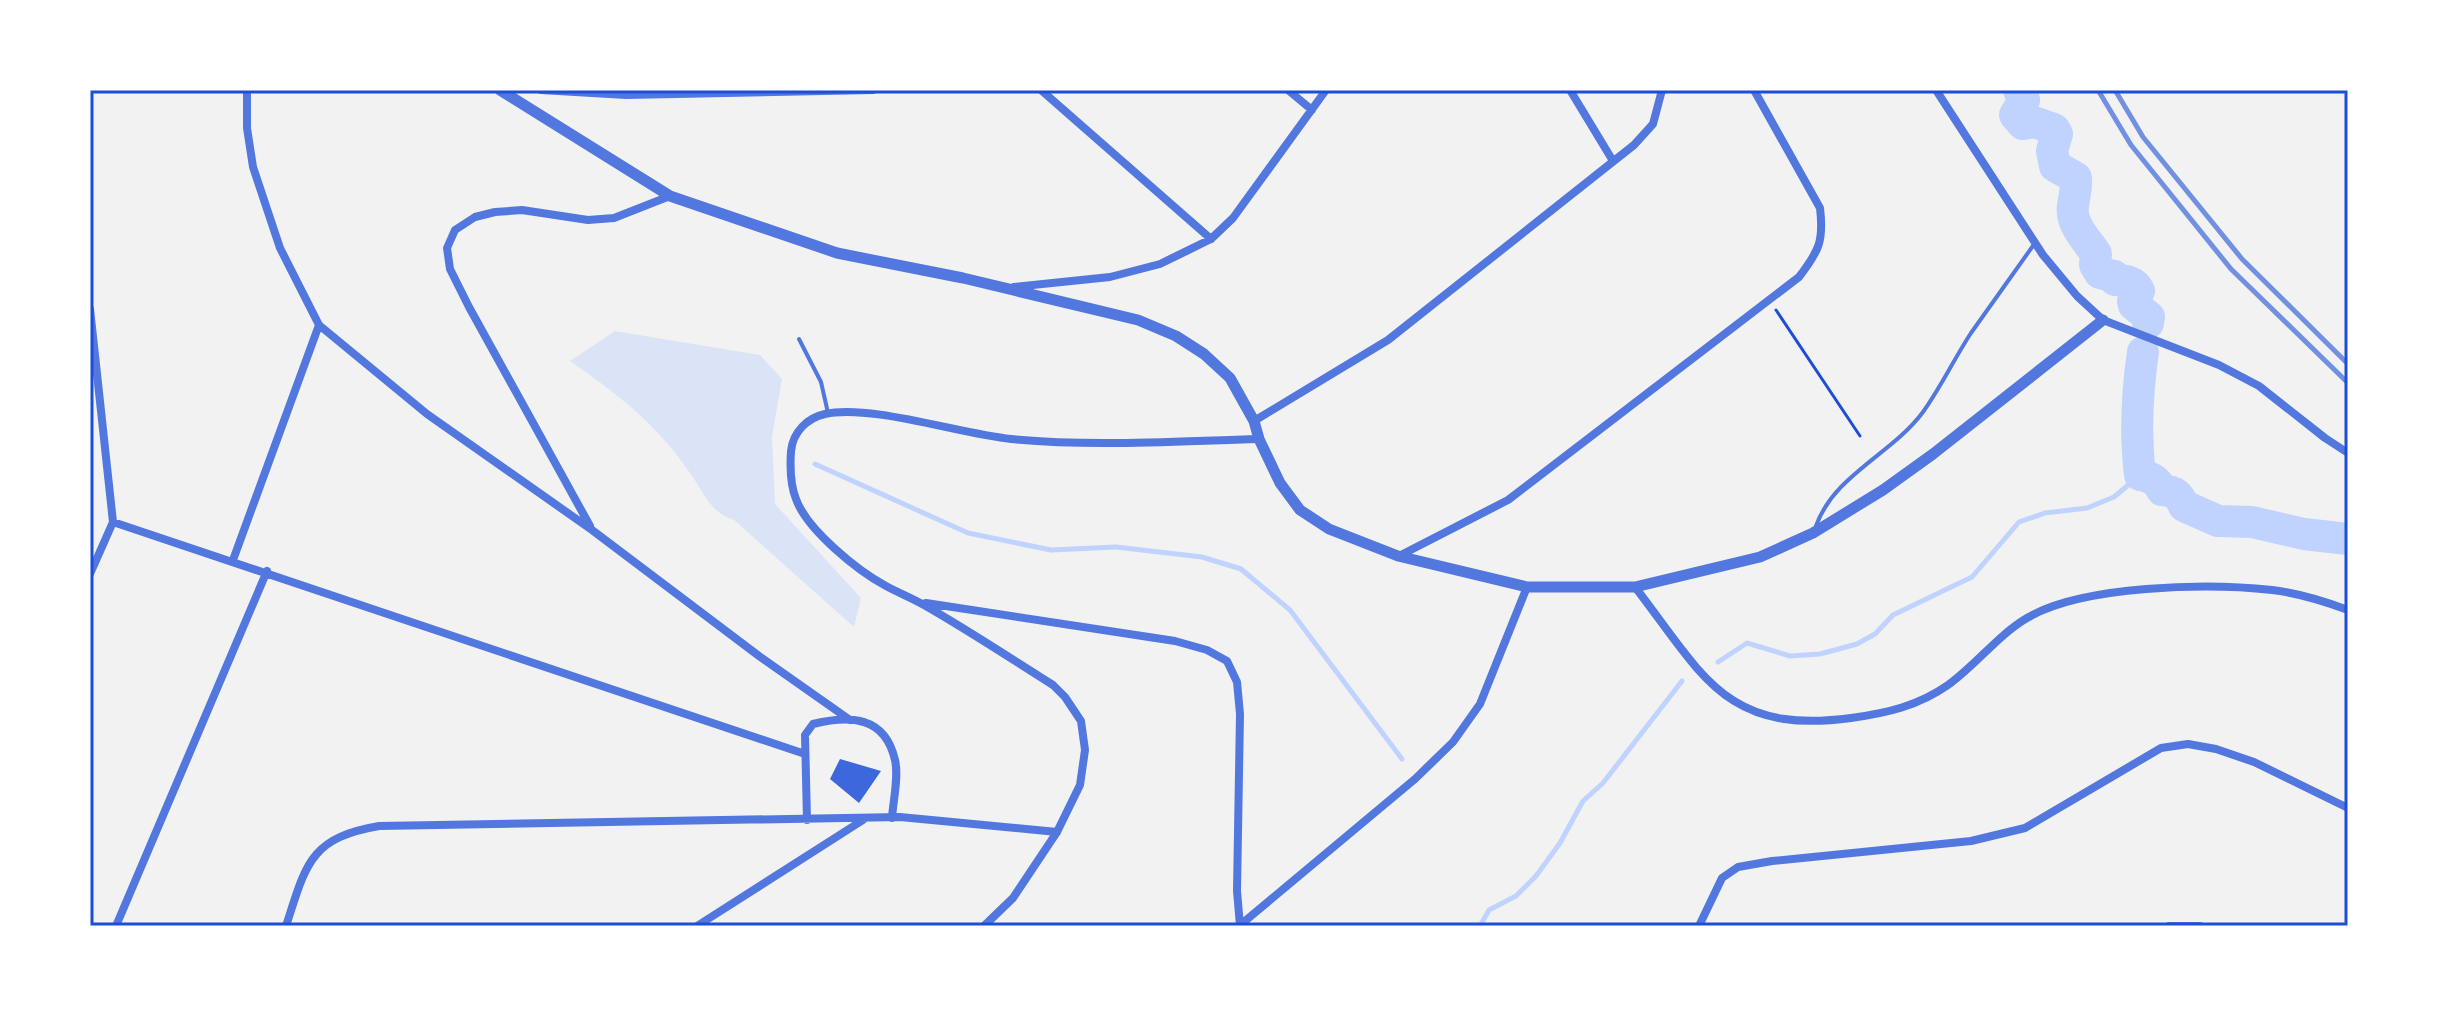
<svg xmlns="http://www.w3.org/2000/svg" width="2438" height="1016" font-family="Helvetica,sans-serif">
<rect width="100%" height="100%" fill="#f2f2f2"/>
<path fill="#dbe4f7" d="M 615,331 L 760,355 L 782,379 L 772,437 L 775,504 L 861,598 L 854,627 L 734,520 C 710,512 706,496 692,476 C 658,425 620,396 570,361 Z"/>
<g fill="none" stroke-linecap="round" stroke-linejoin="round">
<path stroke="#bfd3fe" stroke-width="5" d="M 815,464 L 968,533 L 1051,550 L 1116,547 L 1202,557 L 1241,569 L 1290,610 L 1402,759
M 1718,662 L 1747,643 L 1790,656 L 1820,654 L 1857,644 L 1875,634 L 1893,615 L 1972,577 L 2019,522 L 2045,513 L 2087,508 L 2114,497 L 2140,475
M 1480,926 L 1489,910 L 1516,896 L 1536,876 L 1560,843 L 1583,801 L 1603,783 L 1682,681"/>
<path stroke="#bfd3fe" stroke-width="32" d="M 2019,90 L 2024,100 L 2015,115 L 2023,124 L 2034,122 L 2054,129 L 2057,134 L 2052,151 L 2055,166 L 2076,178 C 2077,188 2074,196 2073,206 C 2070,224 2087,240 2096,254 L 2095,265 L 2100,273 L 2114,276 L 2115,280 C 2125,280 2135,281 2139,291 L 2133,301 L 2134,305 L 2149,317 L 2148,323
M 2143,352 C 2137,393 2135,434 2140,475 C 2151,477 2157,480 2162,490 C 2175,491 2179,495 2184,506 L 2218,521 L 2252,522 L 2304,534 L 2348,539"/>
</g>
<path fill="#3d67dc" d="M 840,759 L 881,771 L 859,803 L 830,779 Z"/>
<g fill="none" stroke-linecap="round" stroke-linejoin="round">
<path stroke="#1d4ed8" stroke-width="3" d="M 1776,310 L 1860,436"/>
<path stroke="#5277de" stroke-width="4" d="M 799,339 L 821,382 L 828,413
M 1816,526 C 1834,475 1892,454 1923,412 C 1941,387 1954,359 1971,333 C 1992,303 2014,273 2035,243"/>
<path stroke="#5277de" stroke-width="8" d="M 247,90 L 247,128 L 253,167 L 280,248 L 319,325 L 427,414 L 592,530 L 759,656 L 850,720
M 541,90 L 626,95 L 873,90
M 1041,90 L 1211,239
M 1288,90 L 1312,110
M 1570,90 L 1613,161
M 1936,90 L 2043,255 L 2077,296 L 2103,320 L 2219,365 L 2259,386 L 2325,438 L 2348,453
M 1014,287 L 1110,277 L 1160,264 L 1211,239 L 1233,218 L 1326,90
M 90,309 L 113,522 L 90,574
M 1254,421 L 1388,340 L 1634,145 L 1653,124 L 1662,90
M 113,522 L 805,754
M 590,526 L 469,307 L 450,269 L 447,248 L 455,230 L 475,217 L 495,212 L 522,210 L 588,220 L 614,218 L 670,196
M 1399,556 L 1508,500 L 1799,277 C 1819,251 1824,241 1820,208 L 1754,90
M 233,560 L 319,325
M 1635,587 C 1703,675 1725,735 1851,718 C 1887,713 1918,706 1948,685 C 1976,665 1998,635 2027,618 C 2082,585 2208,583 2272,590 C 2298,593 2324,601 2348,610
M 926,603 L 1175,641 L 1207,650 L 1227,661 L 1237,682 L 1240,714 L 1237,891 L 1240,926
M 807,820 L 805,735 L 813,724 C 850,715 885,716 895,760 C 899,777 893,801 892,818
M 116,926 L 267,571
M 286,926 C 306,865 309,838 379,826 L 900,817 L 1057,832
M 697,926 L 863,820
M 984,926 L 1013,898 L 1057,832 L 1080,785 L 1085,750 L 1081,721 L 1065,697 L 1053,685 C 1010,658 968,630 924,605 C 912,598 899,593 886,586 C 858,571 807,530 796,499 C 790,484 790,466 791,451 C 793,432 807,418 825,414 C 871,404 960,434 1011,439 C 1093,447 1177,441 1259,439
M 1239,926 L 1415,779 L 1453,742 L 1480,704 L 1527,587
M 1699,926 L 1722,878 L 1738,867 L 1772,861 L 1971,841 L 2025,828 L 2161,748 L 2188,744 L 2216,749 L 2254,762 L 2348,808
M 2169,926 L 2200,926"/>
<path stroke="#5277de" stroke-width="11" d="M 500,90 L 670,196 L 837,253 L 963,278 L 1138,320 L 1176,336 L 1204,354 L 1230,378 L 1254,421 L 1259,439 L 1280,483 L 1300,510 L 1329,529 L 1398,556 L 1527,587 L 1635,587 L 1760,557 L 1813,533 L 1883,490 L 1933,454 L 2103,320"/>
<path stroke="#7290e2" stroke-width="5" d="M 2098,90 L 2131,145 L 2231,269 L 2348,383
M 2115,90 L 2143,137 L 2242,259 L 2348,364"/>
</g>
<rect width="2438" height="1016" fill="none" stroke="#ffffff" stroke-width="184"/>
<rect x="92" y="92" width="2254" height="832" fill="none" stroke="#1d4ed8" stroke-width="3"/>
</svg>
